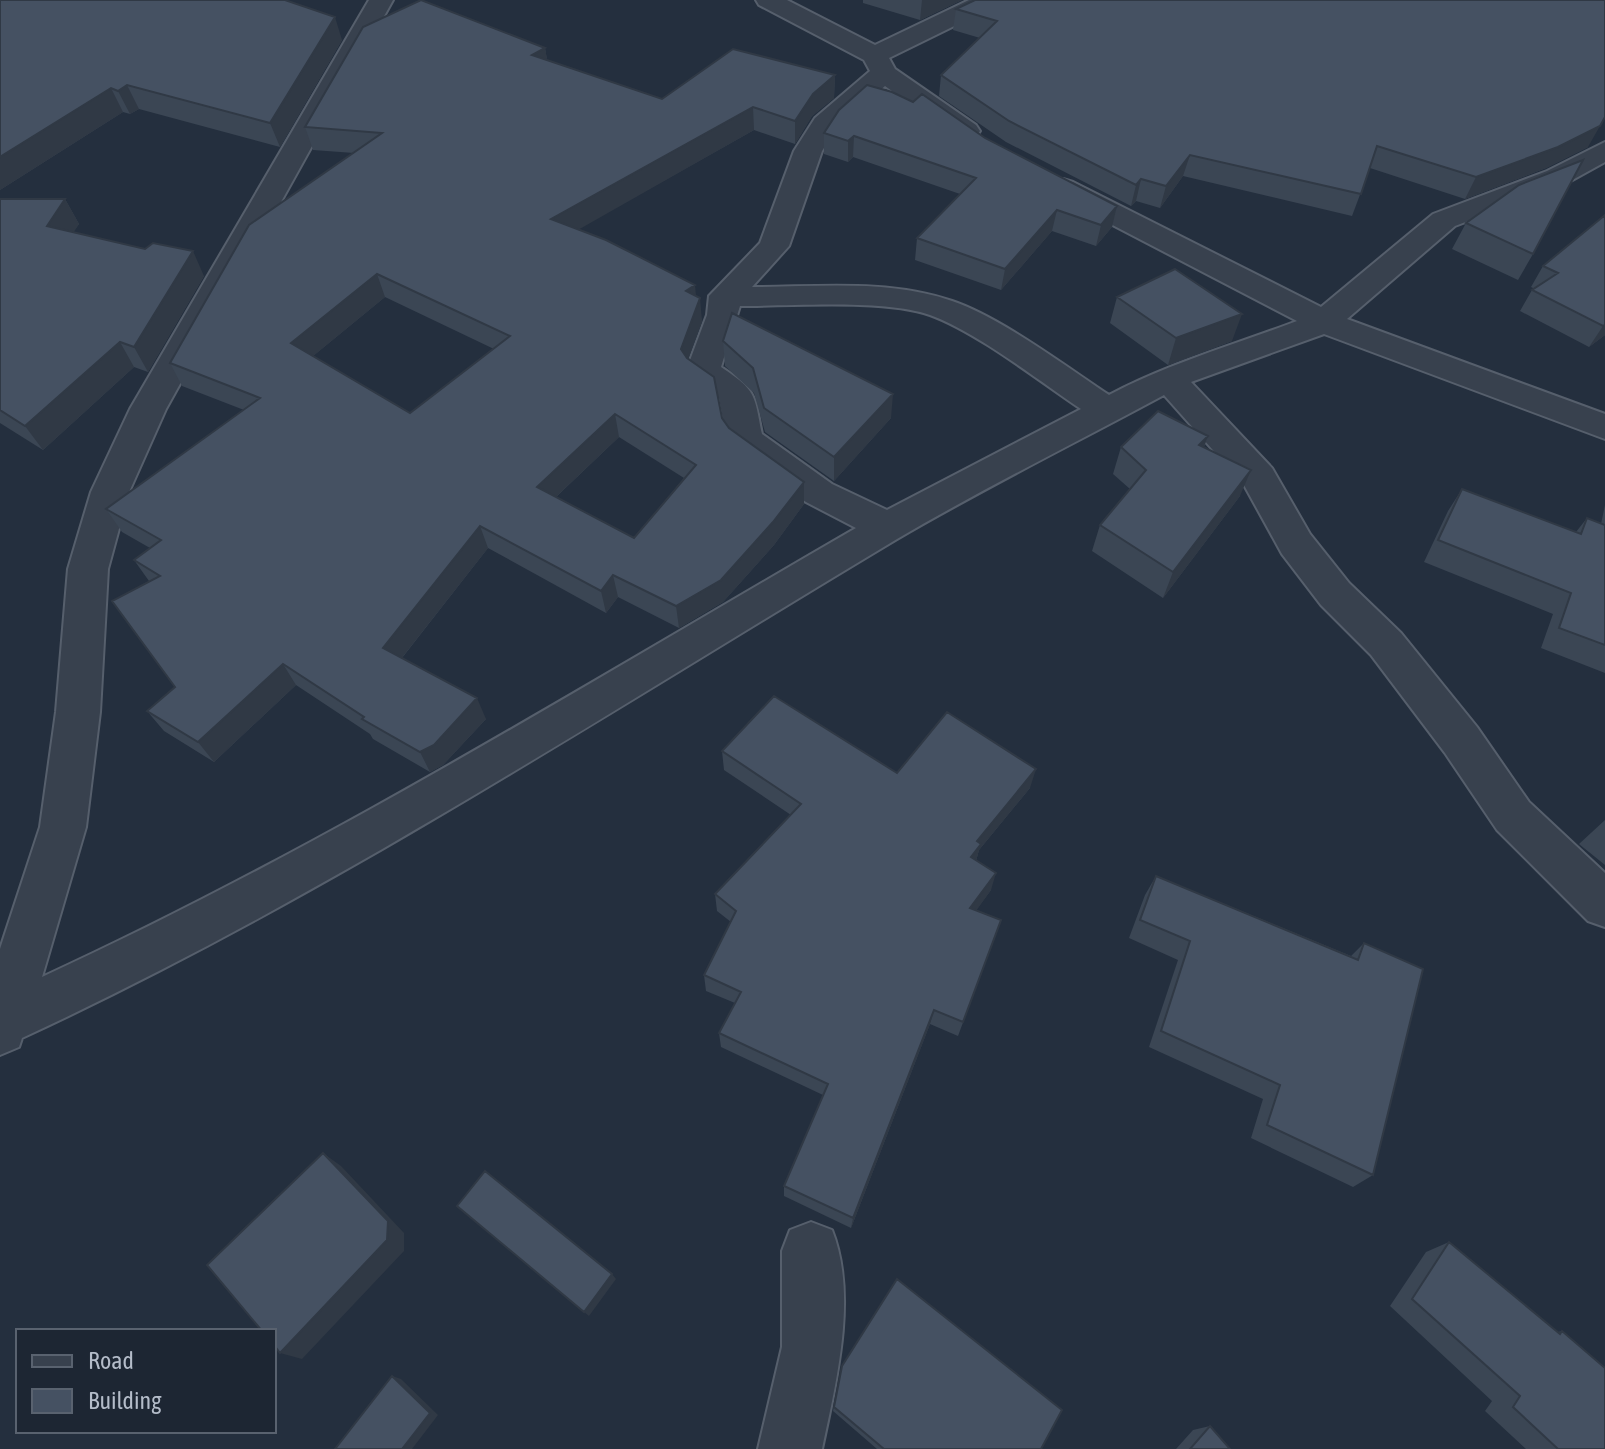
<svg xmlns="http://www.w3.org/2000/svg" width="1605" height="1449" font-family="'Asap Condensed',sans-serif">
<rect width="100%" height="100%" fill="#242f3e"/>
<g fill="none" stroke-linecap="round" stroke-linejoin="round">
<g stroke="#565f6c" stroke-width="4">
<path id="minor" d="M 369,0 L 393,0 L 166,409 L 129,492 L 108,569 L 100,712 L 86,827 L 42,977 C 323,848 588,683 856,528 L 806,502 L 732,449 L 727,440 L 719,398 L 691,379 L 686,371 L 707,315 L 709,296 L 760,243 L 794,151 L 815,118 L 870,71 L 864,60 L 759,5 L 756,0 L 787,0 L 875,45 L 969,0 L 1000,0 L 997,5 L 889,58 L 895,69 L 976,125 L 980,131 L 976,137 L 966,139 L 956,137 L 885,86 L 836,129 L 822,151 L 789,246 L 752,287 C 818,287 889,279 952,301 C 1000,317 1065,366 1109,395 C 1169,363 1234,345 1297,321 L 1053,194 L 1048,188 L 1053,182 L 1063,179 L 1073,182 L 1321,307 L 1433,214 L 1547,171 L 1605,142 L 1605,162 L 1567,183 L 1455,226 L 1347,319 L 1605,414 L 1605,439 L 1324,334 L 1191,382 L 1272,468 L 1310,534 L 1349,583 L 1401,633 L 1477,727 L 1529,802 L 1605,873 L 1605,927 L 1588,921 L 1497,830 L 1445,753 L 1371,655 L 1321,605 L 1282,554 L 1244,485 L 1164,395 C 1075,443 984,488 897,539 C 609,711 327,897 22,1038 L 19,1047 L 0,1055 L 0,949 L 40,827 L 56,712 L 68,569 L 91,492 L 130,409 ZM 740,306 C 791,306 885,299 930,315 C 977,332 1039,381 1081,409 L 887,510 L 832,484 L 762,434 C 754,394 757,391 721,367 Z
M 811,1222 L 832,1230 C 858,1295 836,1383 822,1449 L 758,1449 L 782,1347 L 782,1251 L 790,1230 Z"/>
</g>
<use href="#minor" fill="#38414e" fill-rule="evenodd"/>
</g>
<path fill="#3b4654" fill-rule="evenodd" d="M 0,0 L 342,40 L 280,147 L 139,109 L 130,114 L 123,112 L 0,190 Z
M 863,0 L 962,0 L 920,20 L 863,3 Z
M 956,9 L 1588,147 L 1546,168 L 1465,199 L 1370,168 L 1352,216 L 1183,176 L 1160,208 L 1136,201 L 1131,206 L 1006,142 L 939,96 L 941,75 L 980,38 L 953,30 Z
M 545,48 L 547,60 L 662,99 L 835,75 L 834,98 L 812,116 L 795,144 L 754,130 L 578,229 L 696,296 L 702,321 L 688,359 L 729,428 L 804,482 L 804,504 L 774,545 L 723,602 L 679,628 L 618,597 L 606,613 L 488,548 L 402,658 L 486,719 L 443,765 L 430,772 L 373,739 L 370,734 L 296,685 L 214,762 L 164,731 L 147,711 L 175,687 L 149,581 L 134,560 L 150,548 L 122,532 L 106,509 L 244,410 L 182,386 L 170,363 L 354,153 L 313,150 L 305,127 ZM 385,297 L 494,349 L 410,413 L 313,356 ZM 619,437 L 684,478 L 634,538 L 556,497 Z
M 824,133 L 985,138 L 1117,206 L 1112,227 L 1096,246 L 1052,231 L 1001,290 L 915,260 L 917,238 L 960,194 L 853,157 L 848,162 L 824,154 Z
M 0,199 L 65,199 L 79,224 L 73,232 L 204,276 L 148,372 L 134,367 L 43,450 L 0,423 Z
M 1605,215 L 1605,335 L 1589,347 L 1520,311 L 1532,290 L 1535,289 L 1531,287 L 1543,266 Z
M 1466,223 L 1533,254 L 1518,280 L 1452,249 Z
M 1117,297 L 1232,341 L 1168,365 L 1110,323 Z
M 723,341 L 891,418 L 834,481 L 765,432 L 754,393 L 725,366 Z
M 1208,436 L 1204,447 L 1240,496 L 1163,598 L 1092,551 L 1100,525 L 1130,489 L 1113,474 L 1121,447 Z
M 1462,489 L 1576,532 L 1587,518 L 1601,524 L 1605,505 L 1605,673 L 1541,648 L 1553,614 L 1424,562 L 1448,511 Z
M 722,751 L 1030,788 L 979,850 L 976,861 L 991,890 L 976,910 L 1001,920 L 958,1036 L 930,1024 L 851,1228 L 784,1196 L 784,1186 L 823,1095 L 721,1047 L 719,1033 L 735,1003 L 706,991 L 704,975 L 731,922 L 717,911 L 715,894 L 791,815 L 724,770 Z
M 1605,820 L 1605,865 L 1579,844 Z
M 1156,876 L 1351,956 L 1364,943 L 1373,1175 L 1353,1187 L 1251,1138 L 1263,1099 L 1149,1047 L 1178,960 L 1129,938 L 1145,895 Z
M 1449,1242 L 1558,1332 L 1562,1331 L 1605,1449 L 1526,1449 L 1485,1411 L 1492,1401 L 1390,1306 L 1426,1252 Z
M 841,1372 L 1041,1449 L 877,1449 L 833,1411 Z
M 1210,1426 L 1230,1449 L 1176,1449 L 1193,1430 Z"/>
<path fill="#303945" d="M 922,0 L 962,0 L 920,20 Z
M 335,17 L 342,40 L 280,147 L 270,123 Z
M 545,48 L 549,70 L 532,55 Z
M 835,75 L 834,98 L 812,116 L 795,144 L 795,121 L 813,94 Z
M 127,85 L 139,109 L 130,114 L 118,91 Z
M 111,88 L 123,112 L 0,190 L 0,157 Z
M 753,107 L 754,130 L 555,243 L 551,219 Z
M 1600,126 L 1588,147 L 1546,168 L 1465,199 L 1476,177 Z
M 854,136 L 853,157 L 848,162 L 848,141 Z
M 1190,155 L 1183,176 L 1160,208 L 1166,186 Z
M 1141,179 L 1136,201 L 1131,206 L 1136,185 Z
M 65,199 L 79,224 L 62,250 L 47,226 Z
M 1117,206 L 1112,227 L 1096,246 L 1101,225 Z
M 1057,210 L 1052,231 L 1001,290 L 1005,269 Z
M 193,251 L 204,276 L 148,372 L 134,347 Z
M 377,274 L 385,297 L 301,366 L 291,343 Z
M 695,285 L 697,306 L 700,298 L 702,321 L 683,373 L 681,349 L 686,291 Z
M 1242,314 L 1232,341 L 1168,365 L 1176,338 Z
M 1605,325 L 1605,335 L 1589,347 L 1603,326 Z
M 120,342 L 134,367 L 43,450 L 25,426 Z
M 893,394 L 891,418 L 834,481 L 834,457 Z
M 615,414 L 619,437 L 542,510 L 537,487 Z
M 1208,436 L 1198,462 L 1199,445 Z
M 1251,470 L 1240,496 L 1163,598 L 1173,572 Z
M 804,482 L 804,504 L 774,545 L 723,602 L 679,628 L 676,606 Z
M 480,526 L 488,548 L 393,669 L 383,648 Z
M 613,575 L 618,597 L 606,613 L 601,591 Z
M 283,664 L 296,685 L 214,762 L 198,742 Z
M 477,698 L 486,719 L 443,765 L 430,772 L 420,752 Z
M 1036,769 L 1030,788 L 979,850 L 976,861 L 971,857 L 977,841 Z
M 996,873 L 991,890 L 966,925 L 970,908 Z
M 934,1010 L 930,1024 L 851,1228 L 853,1218 Z
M 323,1153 L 341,1166 L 404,1233 L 404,1251 L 302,1359 L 280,1353 Z
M 612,1274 L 616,1279 L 589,1316 L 584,1312 Z
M 392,1376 L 401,1379 L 438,1415 L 412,1449 L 402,1449 Z"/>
<path fill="#455162" stroke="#303945" stroke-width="2" fill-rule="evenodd" d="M 0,0 L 285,0 L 335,17 L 270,123 L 127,85 L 118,91 L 111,88 L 0,157 Z
M 421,0 L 545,48 L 532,55 L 662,99 L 733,49 L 835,75 L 813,94 L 795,121 L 753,107 L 551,219 L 606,240 L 695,285 L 686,291 L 700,298 L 681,349 L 687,358 L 714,377 L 722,418 L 729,428 L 804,482 L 773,522 L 721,580 L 676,606 L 613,575 L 601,591 L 480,526 L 383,648 L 477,698 L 434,745 L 420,752 L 362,719 L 364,717 L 283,664 L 198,742 L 147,711 L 175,687 L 112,601 L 160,576 L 134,560 L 161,540 L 106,509 L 260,398 L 170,363 L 249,225 L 382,133 L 305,127 L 363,27 ZM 377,274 L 510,336 L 410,413 L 291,343 ZM 615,414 L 696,465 L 634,538 L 537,487 Z
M 975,0 L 1605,0 L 1605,117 L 1600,126 L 1558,147 L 1476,177 L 1377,146 L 1361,194 L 1190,155 L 1166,186 L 1141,179 L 1136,185 L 1009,121 L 941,75 L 997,21 L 956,9 Z
M 867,85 L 892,92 L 913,102 L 922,94 L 985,138 L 1117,206 L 1101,225 L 1057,210 L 1005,269 L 917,238 L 976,178 L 854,136 L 848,141 L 824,133 L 839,110 Z
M 1583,160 L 1533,254 L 1466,223 L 1519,185 Z
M 0,199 L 65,199 L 47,226 L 145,249 L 153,243 L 193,251 L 134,347 L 120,342 L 25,426 L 0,410 Z
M 1605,215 L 1605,325 L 1603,326 L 1532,290 L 1558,273 L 1543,266 Z
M 1175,269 L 1242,314 L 1176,338 L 1117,297 Z
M 732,313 L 893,394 L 834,457 L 764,408 L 753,368 L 723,341 Z
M 1158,411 L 1208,436 L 1199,445 L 1251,470 L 1173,572 L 1100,525 L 1146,470 L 1121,447 Z
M 1462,489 L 1581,534 L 1587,518 L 1605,525 L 1605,645 L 1559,628 L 1571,593 L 1438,540 Z
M 774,696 L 897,773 L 947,712 L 1036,769 L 977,841 L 981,844 L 971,857 L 996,873 L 970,908 L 1001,920 L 963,1022 L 934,1010 L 853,1218 L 784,1186 L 828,1084 L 719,1033 L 741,992 L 704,975 L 736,911 L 715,894 L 801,804 L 722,751 Z
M 1156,876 L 1358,960 L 1364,943 L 1423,969 L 1373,1175 L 1267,1125 L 1280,1085 L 1161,1031 L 1190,941 L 1140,920 Z
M 323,1153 L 388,1221 L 387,1240 L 280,1353 L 274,1345 L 274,1331 L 262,1331 L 207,1265 Z
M 485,1171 L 612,1274 L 584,1312 L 457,1206 Z
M 1449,1242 L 1560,1334 L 1562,1331 L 1605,1368 L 1605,1449 L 1558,1449 L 1513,1407 L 1520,1396 L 1412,1299 Z
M 897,1279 L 1062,1410 L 1041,1449 L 884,1449 L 834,1407 L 842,1366 Z
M 392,1376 L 430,1413 L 402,1449 L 335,1449 Z
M 1210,1426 L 1230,1449 L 1190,1449 Z"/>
<rect x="16" y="1329" width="260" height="104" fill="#1d2633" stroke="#59626f" stroke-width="2"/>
<rect x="32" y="1355" width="40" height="12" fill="#38414e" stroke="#59626f" stroke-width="2"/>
<text x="88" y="1369" font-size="24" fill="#b4bcc9">Road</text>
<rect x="32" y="1389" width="40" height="24" fill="#455162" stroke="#59626f" stroke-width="2"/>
<text x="88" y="1409" font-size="24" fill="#b4bcc9">Building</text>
</svg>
